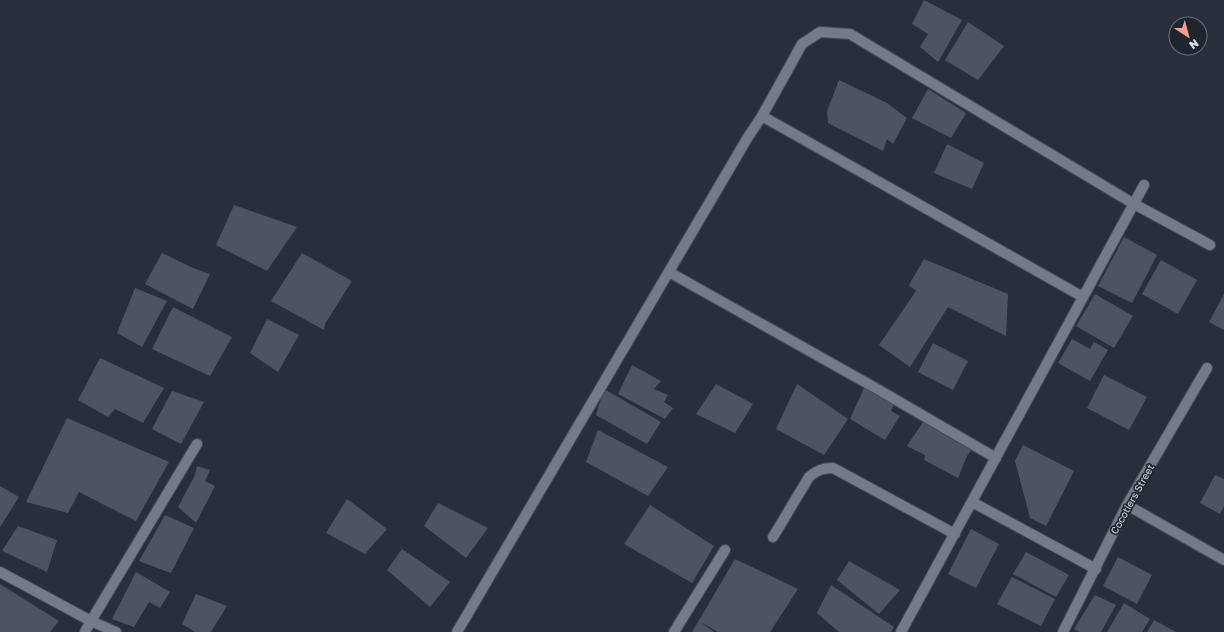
<svg xmlns="http://www.w3.org/2000/svg" width="1224" height="632" font-family="'Golos Text',sans-serif">
<rect width="100%" height="100%" fill="#292f3a"/>
<path fill="#4d5460" d="M 924,0 L 962,20 L 938,62 L 920,47 L 928,34 L 912,24 Z
M 968,22 L 1004,46 L 978,80 L 945,60 Z
M 839,80 L 887,103 L 907,118 L 893,144 L 887,139 L 883,151 L 828,123 L 827,111 Z
M 928,89 L 966,113 L 951,138 L 912,118 Z
M 947,144 L 984,163 L 972,189 L 934,173 Z
M 234,205 L 297,227 L 267,271 L 216,245 Z
M 1124,237 L 1157,255 L 1132,303 L 1098,286 Z
M 162,253 L 193,268 L 210,274 L 193,309 L 145,284 Z
M 302,253 L 352,281 L 325,324 L 324,330 L 271,301 Z
M 924,259 L 1008,294 L 1006,336 L 948,307 L 910,367 L 879,345 L 916,291 L 909,285 Z
M 1161,260 L 1197,280 L 1178,314 L 1142,294 Z
M 135,288 L 167,301 L 142,347 L 117,333 Z
M 1095,294 L 1133,316 L 1114,348 L 1076,326 Z
M 1224,294 L 1224,330 L 1209,322 Z
M 173,307 L 232,337 L 210,376 L 152,349 Z
M 267,319 L 299,335 L 278,372 L 250,353 Z
M 1072,339 L 1090,349 L 1094,342 L 1108,350 L 1090,381 L 1058,363 Z
M 933,343 L 968,361 L 953,390 L 918,372 Z
M 100,358 L 164,388 L 143,423 L 115,409 L 108,417 L 78,400 Z
M 632,365 L 661,381 L 654,389 L 668,395 L 664,402 L 673,408 L 665,419 L 618,394 Z
M 1104,375 L 1147,397 L 1129,430 L 1087,408 Z
M 716,384 L 753,404 L 735,433 L 696,414 Z
M 797,384 L 848,419 L 824,455 L 776,429 Z
M 864,388 L 894,404 L 891,411 L 900,416 L 885,440 L 850,419 Z
M 604,389 L 661,422 L 647,444 L 596,415 Z
M 172,391 L 204,402 L 181,444 L 152,429 Z
M 67,418 L 169,462 L 136,521 L 79,492 L 68,513 L 26,502 Z
M 923,422 L 972,449 L 967,456 L 958,478 L 924,460 L 925,455 L 907,446 Z
M 598,430 L 668,467 L 648,496 L 586,462 Z
M 1023,445 L 1074,471 L 1046,526 L 1030,518 L 1015,461 Z
M 197,466 L 210,470 L 205,481 L 215,486 L 196,523 L 178,507 L 195,475 Z
M 1215,475 L 1224,479 L 1224,506 L 1220,514 L 1200,503 Z
M 0,486 L 19,497 L 0,527 Z
M 347,499 L 387,529 L 365,554 L 326,533 Z
M 438,503 L 488,528 L 466,558 L 424,526 Z
M 650,505 L 714,546 L 692,583 L 624,544 Z
M 165,515 L 194,528 L 171,573 L 139,561 Z
M 18,526 L 57,540 L 47,572 L 2,551 Z
M 971,529 L 999,544 L 976,588 L 948,574 Z
M 402,549 L 450,582 L 430,607 L 387,570 Z
M 1026,552 L 1069,575 L 1056,597 L 1013,574 Z
M 1118,557 L 1152,575 L 1137,604 L 1103,586 Z
M 735,559 L 798,589 L 770,632 L 718,632 L 699,621 L 714,632 L 692,632 Z
M 849,561 L 900,590 L 879,614 L 837,580 Z
M 136,572 L 170,592 L 160,608 L 149,602 L 134,627 L 112,619 Z
M 1012,577 L 1055,599 L 1041,626 L 997,604 Z
M 0,584 L 59,621 L 50,632 L 0,632 Z
M 831,585 L 894,627 L 891,632 L 839,632 L 817,613 Z
M 196,594 L 227,606 L 211,632 L 195,632 L 182,624 Z
M 1095,595 L 1116,605 L 1101,632 L 1080,632 L 1074,629 Z
M 1124,603 L 1150,619 L 1142,632 L 1107,632 Z
M 1154,620 L 1176,632 L 1147,632 Z"/>
<g fill="none" stroke-linecap="round" stroke-linejoin="round">
<g stroke="#464c55" stroke-width="12">
<path id="minor" d="M 762,116 L 802,44 L 820,32 L 850,34 L 1134,204 L 1210,245
M 669,272 L 879,390 L 996,458
M 972,502 L 1096,569
M 1127,505 L 1224,560
M 773,537 L 809,477 C 817,470 823,468 833,468 L 955,534
M 0,572 L 91,621 L 85,632
M 116,632 L 91,621 L 197,444
M 457,632 L 748,137 L 762,116 L 1083,297
M 674,632 L 725,550
M 901,632 L 1144,185
M 1063,632 L 1127,505 L 1207,368"/>
</g>
<use href="#minor" stroke="#747b88" stroke-width="10"/>
</g>
<g text-anchor="middle" dominant-baseline="central" stroke-width="3.5" stroke-linejoin="round" paint-order="stroke">
<g font-size="10" fill="#dde1e8" stroke="#1f252f">
<text transform="translate(1132 499) rotate(-61)">Cocotiers Street</text>
</g>
</g>
<g transform="translate(1188 36) rotate(144)"><circle r="19" fill="#1f252f" stroke="#6b7079"/>
<path d="M0-3L7 15L0 10L-7 15Z" fill="#f49d8c"/>
<text y="-6" font-size="11" font-weight="bold" text-anchor="middle" fill="#dde1e8">N</text>
</g>
</svg>
